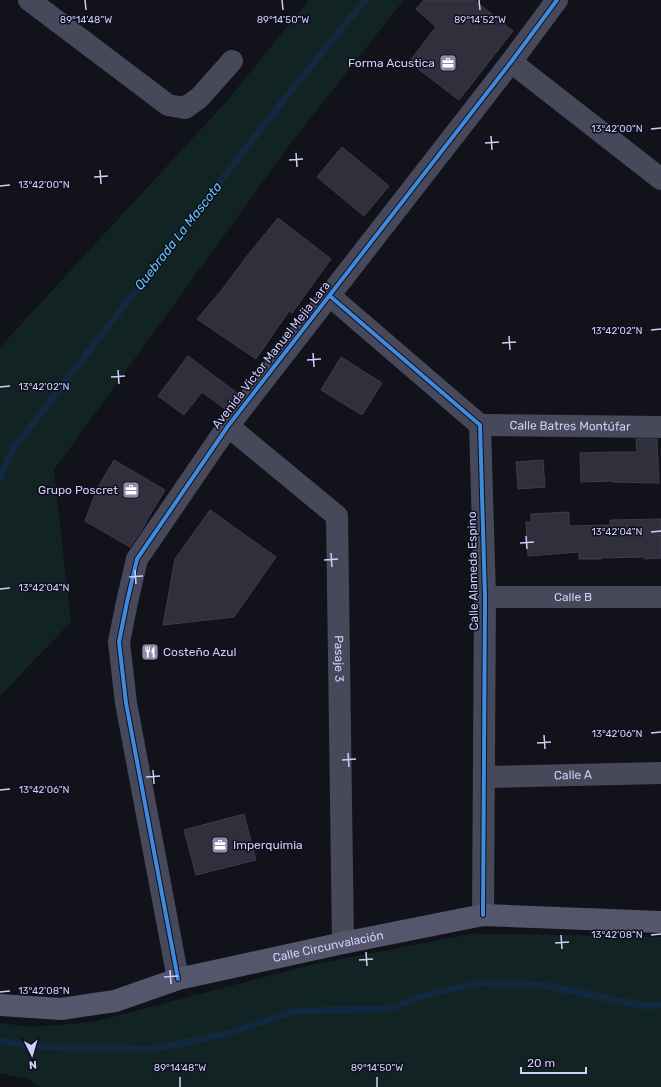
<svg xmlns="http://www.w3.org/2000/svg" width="661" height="1087" font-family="Rubik,sans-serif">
<rect width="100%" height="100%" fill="#12121a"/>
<path fill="#112423" d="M 309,0 L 404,0 L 294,139 L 54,470 L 71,622 L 0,696 L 0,347 L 226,102 Z
M 471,934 L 510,934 L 661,937 L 661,1087 L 40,1087 L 28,1079 L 0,1073 L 0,1023 L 32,1027 L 93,1022 L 310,965 Z"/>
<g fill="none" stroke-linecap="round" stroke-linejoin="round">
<path stroke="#12283e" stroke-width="7" d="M 0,477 L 13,449 L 282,102 L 365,0
M 0,1041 L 40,1047 L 155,1049 L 233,1032 L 293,1011 L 387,1009 L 423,996 L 476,983 L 542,985 L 645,1006 L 661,1005"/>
</g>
<path fill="#30303c" stroke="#3e3c4d" d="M 424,0 L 474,0 L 513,31 L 459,100 L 409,62 L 436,27 L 416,9 Z
M 342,147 L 389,186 L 364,216 L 317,177 Z
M 278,218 L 331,259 L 292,313 L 289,311 L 256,359 L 197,319 L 221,291 L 247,256 Z
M 188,356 L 237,393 L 225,409 L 202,392 L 184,415 L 158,396 Z
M 341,357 L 382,383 L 362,415 L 321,390 Z
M 636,439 L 657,439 L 659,483 L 612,482 L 612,481 L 581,482 L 580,453 L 611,452 L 637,452 Z
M 114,460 L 165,490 L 147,520 L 143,528 L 130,547 L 85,521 L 97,489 Z
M 543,460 L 545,487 L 518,489 L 516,462 Z
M 210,510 L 276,557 L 234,617 L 163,625 L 175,559 Z
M 569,512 L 569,526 L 610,525 L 610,520 L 661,519 L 661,558 L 645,559 L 644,557 L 601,558 L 601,559 L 579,559 L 579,552 L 528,556 L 526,522 L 531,522 L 531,514 Z
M 244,814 L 256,860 L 196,875 L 184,830 Z"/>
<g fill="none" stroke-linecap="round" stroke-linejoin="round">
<g stroke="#47485a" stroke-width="22">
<path d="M 29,0 L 168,105 L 185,108 L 199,98 L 232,61"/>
<path d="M 511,62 L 661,179"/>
<path d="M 330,296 L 480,425 L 485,597 L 483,915"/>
<path id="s1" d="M 480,425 L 661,427"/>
<path id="s2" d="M 228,426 L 337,516 L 343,943"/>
<path id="s3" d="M 485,597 L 661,597"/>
<path id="s4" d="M 484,777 L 661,773"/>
<path d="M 178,979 L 126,703 L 119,642 L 127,602 L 137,559 L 228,426 L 511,62 L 557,0"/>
</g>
<path stroke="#54566c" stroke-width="22" id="s5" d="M 0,1005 L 61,1009 L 115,1001 L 178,979 L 343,943 L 483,915 L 661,922"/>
<g stroke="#0f0e1d" stroke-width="6">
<path id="cycleway" d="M 330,296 L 480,425 L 485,597 L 483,915
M 178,979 L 126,703 L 119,642 L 127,602 L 137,559 L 228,426 L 511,62 L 557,0"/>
</g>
<use href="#cycleway" stroke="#408adc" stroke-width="4"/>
</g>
<path fill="none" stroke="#cfcefb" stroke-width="1.5" d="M 85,0 L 86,10M 282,0 L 283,10M 479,0 L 480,10M 651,129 L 661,128M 491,136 L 492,150M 485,143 L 499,142M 296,153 L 297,167M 289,160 L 303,159M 100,170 L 101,184M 94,177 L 108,176M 0,186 L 10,185M 651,330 L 661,329M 509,336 L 510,350M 502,343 L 516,342M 313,353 L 314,367M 307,360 L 321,359M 118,370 L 119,384M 111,377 L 125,376M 0,387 L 10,386M 651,532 L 661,531M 526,536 L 527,549M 520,543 L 534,542M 331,553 L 332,567M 324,560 L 338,559M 135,570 L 136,584M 129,577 L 143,576M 0,589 L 10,588M 651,733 L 661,732M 544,735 L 545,749M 537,743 L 551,742M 348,753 L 349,767M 342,760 L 356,759M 153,770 L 154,784M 146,777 L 160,776M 0,790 L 10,789M 561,935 L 562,949M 651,935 L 661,934M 555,943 L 569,942M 366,952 L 367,966M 359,960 L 373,959M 170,970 L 171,984M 164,977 L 178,976M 0,992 L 10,991M 180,1077 L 180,1087M 377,1077 L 377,1087"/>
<defs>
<g id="office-square" transform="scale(0.9)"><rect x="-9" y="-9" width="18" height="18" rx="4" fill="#8d8cac" stroke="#0f0e1d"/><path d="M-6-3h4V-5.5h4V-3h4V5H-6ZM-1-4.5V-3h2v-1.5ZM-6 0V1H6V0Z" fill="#fff"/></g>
<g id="restaurant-square" transform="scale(0.9)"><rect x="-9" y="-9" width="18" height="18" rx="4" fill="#8d8cac" stroke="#0f0e1d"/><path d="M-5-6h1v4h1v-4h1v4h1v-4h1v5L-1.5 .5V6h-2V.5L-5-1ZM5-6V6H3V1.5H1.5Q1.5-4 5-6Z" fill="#fff"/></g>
</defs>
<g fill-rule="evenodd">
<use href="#office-square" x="448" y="63"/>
<use href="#office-square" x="131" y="490"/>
<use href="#restaurant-square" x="150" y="652"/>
<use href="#office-square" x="220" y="845"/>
</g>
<g text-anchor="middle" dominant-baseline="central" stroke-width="3" stroke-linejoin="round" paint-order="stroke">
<g font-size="12" fill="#cfcefb" stroke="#0f0e1d" text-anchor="end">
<text x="435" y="63">Forma Acustica</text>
<text x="118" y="490">Grupo Poscret</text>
<text x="163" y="652" text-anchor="start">Costeño Azul</text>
<text x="233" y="845" text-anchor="start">Imperquimia</text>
</g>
<g font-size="12" fill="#cfcefb" stroke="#0f0e1d">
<text transform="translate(271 355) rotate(-52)">Avenida Victor Manuel Mejia Lara</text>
<text stroke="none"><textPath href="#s1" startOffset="90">Calle Batres Montúfar</textPath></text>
<text transform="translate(473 571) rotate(-91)">Calle Alameda Espino</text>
<text stroke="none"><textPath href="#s3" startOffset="88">Calle B</textPath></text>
<text stroke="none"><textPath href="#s2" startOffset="284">Pasaje 3</textPath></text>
<text stroke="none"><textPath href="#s4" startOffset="89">Calle A</textPath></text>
<text stroke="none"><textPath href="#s5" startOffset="336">Calle Circunvalación</textPath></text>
</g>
<g font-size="13" font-style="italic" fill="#66bff1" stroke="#0f0e1d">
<text transform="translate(178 236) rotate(-52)">Quebrada La Mascota</text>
</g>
</g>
<g font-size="10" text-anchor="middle" fill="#cfcefb" stroke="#0f0e1d" stroke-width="3" stroke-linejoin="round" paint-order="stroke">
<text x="86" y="23">89°14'48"W</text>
<text x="283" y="23">89°14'50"W</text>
<text x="480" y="23">89°14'52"W</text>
<text x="617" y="132">13°42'00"N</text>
<text x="44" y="188">13°42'00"N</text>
<text x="617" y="334">13°42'02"N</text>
<text x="44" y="390">13°42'02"N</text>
<text x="617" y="535">13°42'04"N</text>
<text x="44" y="591">13°42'04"N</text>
<text x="617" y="737">13°42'06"N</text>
<text x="44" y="793">13°42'06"N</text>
<text x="617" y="938">13°42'08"N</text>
<text x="44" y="994">13°42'08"N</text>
<text x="180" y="1071">89°14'48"W</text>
<text x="377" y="1071">89°14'50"W</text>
</g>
<g transform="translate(32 1055) rotate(175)" stroke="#0f0e1d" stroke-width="3" paint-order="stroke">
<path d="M0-3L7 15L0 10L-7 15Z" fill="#cfcefb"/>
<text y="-6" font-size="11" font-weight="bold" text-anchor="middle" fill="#cfcefb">N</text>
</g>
<path d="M521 1067v6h65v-6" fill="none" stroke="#cfcefb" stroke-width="2"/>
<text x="527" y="1067" font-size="12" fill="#cfcefb" stroke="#0f0e1d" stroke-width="3" paint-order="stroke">20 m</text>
</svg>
